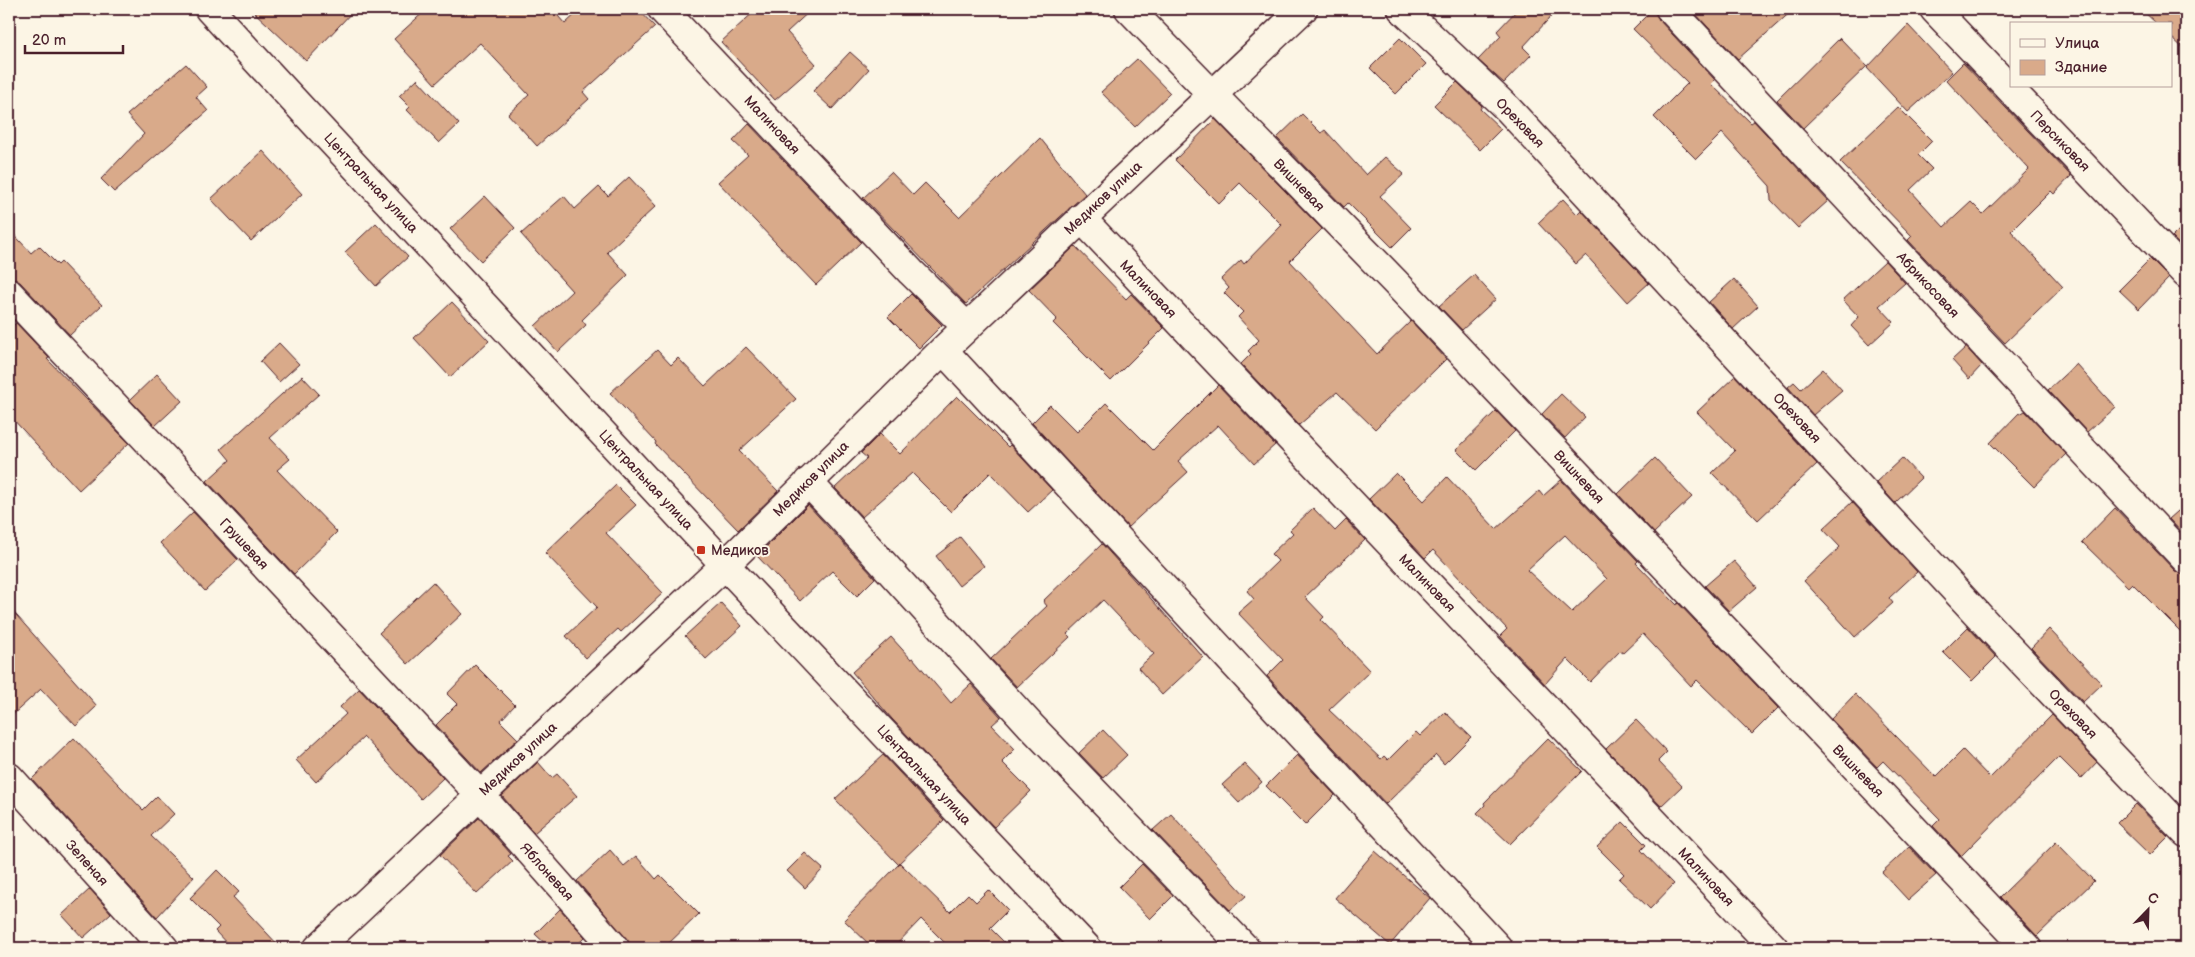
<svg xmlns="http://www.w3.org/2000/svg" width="2195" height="957" font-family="'Balsamiq Sans',sans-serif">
<rect width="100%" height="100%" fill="#fcf5e5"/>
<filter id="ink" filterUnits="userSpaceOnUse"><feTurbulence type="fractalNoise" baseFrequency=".02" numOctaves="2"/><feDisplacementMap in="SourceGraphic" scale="10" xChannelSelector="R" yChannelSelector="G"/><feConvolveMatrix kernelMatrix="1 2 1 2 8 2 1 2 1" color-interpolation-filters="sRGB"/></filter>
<g filter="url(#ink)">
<path fill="#d9aa8a" stroke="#4a1f2b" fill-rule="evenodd" d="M 251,9 L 355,9 L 306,61 Z
M 427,9 L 552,9 L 565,24 L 581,9 L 638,9 L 655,27 L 583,92 L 589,99 L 537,146 L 508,114 L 529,95 L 480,43 L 435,84 L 394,39 Z
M 757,9 L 812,9 L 787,32 L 816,64 L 775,100 L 721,42 Z
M 1518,9 L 1558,9 L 1523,47 L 1531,55 L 1504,83 L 1478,60 L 1501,36 L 1497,31 Z
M 1653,9 L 1655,9 L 1659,20 L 1715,80 L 1711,84 L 1751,123 L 1754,121 L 1828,201 L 1798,228 L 1771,200 L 1770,186 L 1722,133 L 1696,159 L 1654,117 L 1688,83 L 1633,29 Z
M 1691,9 L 1794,9 L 1738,59 Z
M 2141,9 L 2186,9 L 2186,51 L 2171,37 L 2171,24 L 2157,24 Z
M 1908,25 L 1952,72 L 1908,112 L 1867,68 Z
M 1400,38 L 1426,64 L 1396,94 L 1370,68 Z
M 1840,38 L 1867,66 L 1803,128 L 1777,100 Z
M 850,52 L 869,69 L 832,109 L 813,91 Z
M 1137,59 L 1170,93 L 1135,127 L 1101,92 Z
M 1963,63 L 2071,176 L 2054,194 L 2051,191 L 2011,231 L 2063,287 L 2005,343 L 1908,240 L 1912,236 L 1840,162 L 1898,107 L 1932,141 L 1918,155 L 1932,169 L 1910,190 L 1944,227 L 1971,202 L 1983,214 L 2029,169 L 1946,80 Z
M 186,64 L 207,87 L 196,97 L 208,111 L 114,192 L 101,179 L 144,134 L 127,115 Z
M 417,79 L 459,124 L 439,143 L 407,110 L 410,107 L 399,96 Z
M 1457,82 L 1482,106 L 1480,109 L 1501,129 L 1480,150 L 1434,105 Z
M 1302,114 L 1321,133 L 1325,130 L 1366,175 L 1385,157 L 1404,174 L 1380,196 L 1411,228 L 1392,247 L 1348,203 L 1344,207 L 1277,138 Z
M 1215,119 L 1322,229 L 1290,261 L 1377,354 L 1411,321 L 1446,359 L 1375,429 L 1337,392 L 1299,425 L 1241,364 L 1251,354 L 1248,351 L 1259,340 L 1238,317 L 1243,312 L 1224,293 L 1229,288 L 1221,279 L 1241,260 L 1244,264 L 1282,225 L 1240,183 L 1219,204 L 1175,160 Z
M 749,124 L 861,242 L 816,285 L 718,182 L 748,155 L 733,141 Z
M 1040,138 L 1085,194 L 966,304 L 863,198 L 891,172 L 913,195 L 925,183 L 959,217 Z
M 263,151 L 302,194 L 251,241 L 211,199 Z
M 629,177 L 656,206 L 607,252 L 628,275 L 582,320 L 586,325 L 558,352 L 535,326 L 572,291 L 521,234 L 564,196 L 575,209 L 599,187 L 608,196 Z
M 485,196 L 515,228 L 481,261 L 450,229 Z
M 1563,199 L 1577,214 L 1581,210 L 1649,283 L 1628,302 L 1586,255 L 1576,264 L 1538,223 Z
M 376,223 L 408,257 L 376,286 L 345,252 Z
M 2186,223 L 2186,252 L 2172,237 Z
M 9,229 L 31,253 L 39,246 L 58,265 L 61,262 L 102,305 L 70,335 L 20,282 L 9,278 Z
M 1075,246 L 1126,299 L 1131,294 L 1164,328 L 1111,381 L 1053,323 L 1057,319 L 1029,290 Z
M 2150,259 L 2169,278 L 2139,309 L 2119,290 Z
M 1885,261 L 1905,283 L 1879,306 L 1894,322 L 1869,345 L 1851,326 L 1859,317 L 1843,300 Z
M 1474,275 L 1496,299 L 1462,330 L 1439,306 Z
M 1734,279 L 1758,306 L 1733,329 L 1709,302 Z
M 911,294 L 942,325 L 919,348 L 888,317 Z
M 452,302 L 489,341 L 450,377 L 414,338 Z
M 16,323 L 49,358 L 47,359 L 129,443 L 79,490 L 9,415 L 9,330 Z
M 279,343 L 299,364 L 279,382 L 260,361 Z
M 746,347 L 796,399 L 739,451 L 778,491 L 738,530 L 655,444 L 656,442 L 610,393 L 657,350 L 671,365 L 678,358 L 705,386 Z
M 1966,347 L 1982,365 L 1969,379 L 1952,360 Z
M 2076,364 L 2115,407 L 2087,432 L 2048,390 Z
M 1823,369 L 1842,390 L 1813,415 L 1788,387 L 1794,382 L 1801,389 Z
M 157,374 L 182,401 L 155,426 L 130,400 Z
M 302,376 L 319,394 L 270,438 L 290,459 L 277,470 L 337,532 L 294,574 L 207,481 L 230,460 L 221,449 Z
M 1735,376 L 1817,464 L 1758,520 L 1712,473 L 1735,451 L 1697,412 Z
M 1218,385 L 1275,445 L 1254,464 L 1218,425 L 1178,461 L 1188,472 L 1128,527 L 1032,423 L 1050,405 L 1077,432 L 1106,403 L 1153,450 Z
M 1561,394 L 1585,417 L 1565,438 L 1542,414 Z
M 957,396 L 1008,447 L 1010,445 L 1052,490 L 1028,512 L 990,473 L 951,512 L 912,473 L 862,517 L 835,488 L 867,458 L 861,453 L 880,434 L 900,454 Z
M 1496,411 L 1515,431 L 1476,470 L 1456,450 Z
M 2025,411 L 2066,454 L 2034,487 L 1990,443 L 2019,413 L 2020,414 Z
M 1655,458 L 1692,497 L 1654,533 L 1618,494 Z
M 1902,458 L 1921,478 L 1895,503 L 1876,482 Z
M 1396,473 L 1424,501 L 1447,477 L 1496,529 L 1539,491 L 1543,496 L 1561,480 L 1638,561 L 1636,563 L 1677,605 L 1678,603 L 1778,708 L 1752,734 L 1697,680 L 1691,686 L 1643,634 L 1623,653 L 1620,651 L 1590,682 L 1567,659 L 1545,684 L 1500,636 L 1507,629 L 1433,550 L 1425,558 L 1369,499 ZM 1565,535 L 1607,579 L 1572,612 L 1527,570 Z
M 616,485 L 636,505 L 606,533 L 663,593 L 621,632 L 618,629 L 586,658 L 566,636 L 597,607 L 545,553 Z
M 1852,502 L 1917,572 L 1889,598 L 1893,603 L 1855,637 L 1804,581 L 1840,547 L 1823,529 Z
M 2186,504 L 2186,537 L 2169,519 Z
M 808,505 L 875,578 L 857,596 L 832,571 L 800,601 L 757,556 Z
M 1313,508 L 1335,531 L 1346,520 L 1365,540 L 1305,597 L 1324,617 L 1321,620 L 1370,671 L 1329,710 L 1381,759 L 1384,756 L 1388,760 L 1416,732 L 1420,736 L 1445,712 L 1471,737 L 1444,764 L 1436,755 L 1386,804 L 1267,676 L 1283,660 L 1238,613 L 1254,599 L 1247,591 L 1278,561 L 1271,554 L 1293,533 L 1290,530 Z
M 2115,508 L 2175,571 L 2186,575 L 2186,637 L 2132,583 L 2128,587 L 2082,542 Z
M 193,512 L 238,560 L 205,591 L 160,543 Z
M 960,537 L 984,566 L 959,586 L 936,556 Z
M 1102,544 L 1203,657 L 1162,695 L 1138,668 L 1154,654 L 1103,600 L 1067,634 L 1070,637 L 1017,687 L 991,659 L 1047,606 L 1043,601 Z
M 1734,561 L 1757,587 L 1729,611 L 1705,586 Z
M 433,582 L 462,614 L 408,664 L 379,633 Z
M 721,603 L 742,626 L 706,659 L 685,636 Z
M 9,607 L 97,706 L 76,726 L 41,689 L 9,718 Z
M 1968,627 L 1996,657 L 1972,681 L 1943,652 Z
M 2049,629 L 2102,684 L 2083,702 L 2031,648 Z
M 891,637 L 911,659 L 913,658 L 951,703 L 971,684 L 1001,717 L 992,725 L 1015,749 L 1002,762 L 1031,791 L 994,827 L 892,719 L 852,672 Z
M 475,665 L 515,705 L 500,721 L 518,739 L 481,773 L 436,725 L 457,704 L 447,694 Z
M 359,689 L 443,778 L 421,799 L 364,737 L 316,782 L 296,760 L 346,714 L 340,707 Z
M 1855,694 L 1936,777 L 1963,750 L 1990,778 L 2052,715 L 2097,762 L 2081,779 L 2059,757 L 1961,856 L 1933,826 L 1940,819 L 1883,761 L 1877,767 L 1831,719 Z
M 1636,720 L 1667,752 L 1658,761 L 1682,786 L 1661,806 L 1606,749 Z
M 1103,730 L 1127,755 L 1103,778 L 1079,753 Z
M 74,738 L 143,810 L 157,796 L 174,814 L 151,836 L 194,877 L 157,917 L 32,779 Z
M 1548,738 L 1582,771 L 1510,844 L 1477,813 L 1485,805 L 1484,803 Z
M 883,755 L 944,820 L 898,864 L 835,799 Z
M 1297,755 L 1335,795 L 1305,825 L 1266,786 Z
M 538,762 L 552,778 L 557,774 L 577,796 L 534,833 L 502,796 Z
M 1245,764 L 1262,782 L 1239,803 L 1222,785 Z
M 2136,804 L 2168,837 L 2150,855 L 2117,823 Z
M 1171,814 L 1246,896 L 1230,910 L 1153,830 Z
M 479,818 L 511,854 L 508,856 L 513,861 L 477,894 L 440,855 Z
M 1623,822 L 1646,845 L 1641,850 L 1674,884 L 1650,909 L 1619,879 L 1624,874 L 1597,847 Z
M 2056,842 L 2094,881 L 2037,936 L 2000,897 Z
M 1909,847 L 1936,875 L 1908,900 L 1882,872 Z
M 610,850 L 624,866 L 636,856 L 656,879 L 660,875 L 699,914 L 664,948 L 634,948 L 577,881 Z
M 1375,851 L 1430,898 L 1390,945 L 1335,898 Z
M 805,853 L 823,869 L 805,888 L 787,871 Z
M 900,863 L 950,912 L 968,894 L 976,902 L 988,890 L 1008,910 L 990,928 L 1010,948 L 950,948 L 921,919 L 893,948 L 873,948 L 844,920 Z
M 1142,864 L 1173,896 L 1150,919 L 1119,887 Z
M 217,870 L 239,892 L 233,897 L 281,948 L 231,948 L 215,931 L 219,927 L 190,898 Z
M 90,889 L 111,913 L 83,938 L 62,915 Z
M 560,909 L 585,937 L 574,948 L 550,948 L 535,934 Z"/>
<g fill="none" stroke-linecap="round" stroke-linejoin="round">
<g stroke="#4a1f2b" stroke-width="31">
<path id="minor" d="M 209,9 L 725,565 L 1087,948
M 662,9 L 911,272 L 967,327
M 1129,9 L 1395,282 L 2027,948
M 1402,9 L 1508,109 L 1995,633 L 2186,833
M 1670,9 L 2186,560
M 1934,9 L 2186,274
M 1081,218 L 1774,948
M 9,293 L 480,795 L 615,948
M 943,350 L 1498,948
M 808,482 L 839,515 L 1031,726 L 1245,948
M 9,777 L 164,948
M 318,948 L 725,565 L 943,350 L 1303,9"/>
</g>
<use href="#minor" stroke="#fcf5e5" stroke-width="28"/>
</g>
</g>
<rect fill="#c8321e" stroke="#fcf5e5" stroke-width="2" x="696" y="545" width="10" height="10" rx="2.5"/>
<g text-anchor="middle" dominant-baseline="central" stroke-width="4" stroke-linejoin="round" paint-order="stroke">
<g font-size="14" fill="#4a1f2b" stroke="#fcf5e5">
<text transform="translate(1520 123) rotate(46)">Ореховая</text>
<text transform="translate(772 125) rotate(47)">Малиновая</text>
<text transform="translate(2060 141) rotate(46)">Персиковая</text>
<text transform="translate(371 183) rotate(47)">Центральная улица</text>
<text transform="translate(1299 185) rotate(46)">Вишневая</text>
<text transform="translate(1103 198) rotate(-43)">Медиков улица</text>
<text transform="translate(1928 285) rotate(47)">Абрикосовая</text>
<text transform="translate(1148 289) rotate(46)">Малиновая</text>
<text transform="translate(1797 418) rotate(47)">Ореховая</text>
<text transform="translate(1579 477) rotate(47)">Вишневая</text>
<text transform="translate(811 479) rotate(-45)">Медиков улица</text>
<text transform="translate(646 480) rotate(47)">Центральная улица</text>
<text transform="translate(244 544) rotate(47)">Грушевая</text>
<text transform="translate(1427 583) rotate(46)">Малиновая</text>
<text transform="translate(2073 714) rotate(46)">Ореховая</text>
<text transform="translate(518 759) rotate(-43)">Медиков улица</text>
<text transform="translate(1858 771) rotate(46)">Вишневая</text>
<text transform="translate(924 775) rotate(47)">Центральная улица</text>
<text transform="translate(87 863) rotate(48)">Зеленая</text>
<text transform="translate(547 872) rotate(48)">Яблоневая</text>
<text transform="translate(1706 877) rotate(47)">Малиновая</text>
</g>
<g font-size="14" fill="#4a1f2b" stroke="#fcf5e5" text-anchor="start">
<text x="711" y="550">Медиков</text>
</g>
</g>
<rect width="2195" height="957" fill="none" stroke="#fcf5e5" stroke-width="30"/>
<rect x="15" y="15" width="2165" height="927" fill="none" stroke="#4a1f2b" stroke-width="2" filter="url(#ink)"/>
<rect x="2010" y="22" width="162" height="65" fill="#fcf5e5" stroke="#b59f9b"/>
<rect x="2020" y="39" width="25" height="8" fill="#fcf5e5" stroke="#b59f9b"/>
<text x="2055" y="48" font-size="15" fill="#4a1f2b">Улица</text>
<rect x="2020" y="60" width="25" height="15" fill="#d9aa8a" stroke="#b59f9b"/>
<text x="2055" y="72" font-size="15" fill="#4a1f2b">Здание</text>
<g transform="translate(2148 910) rotate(23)" stroke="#fcf5e5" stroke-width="4" paint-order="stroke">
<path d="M0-4L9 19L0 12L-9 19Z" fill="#4a1f2b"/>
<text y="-8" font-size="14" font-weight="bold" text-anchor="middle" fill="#4a1f2b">С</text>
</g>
<path d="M25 45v8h98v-8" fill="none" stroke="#4a1f2b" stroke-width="2.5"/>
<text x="32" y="45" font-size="15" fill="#4a1f2b" stroke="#fcf5e5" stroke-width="4" paint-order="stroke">20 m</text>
</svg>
